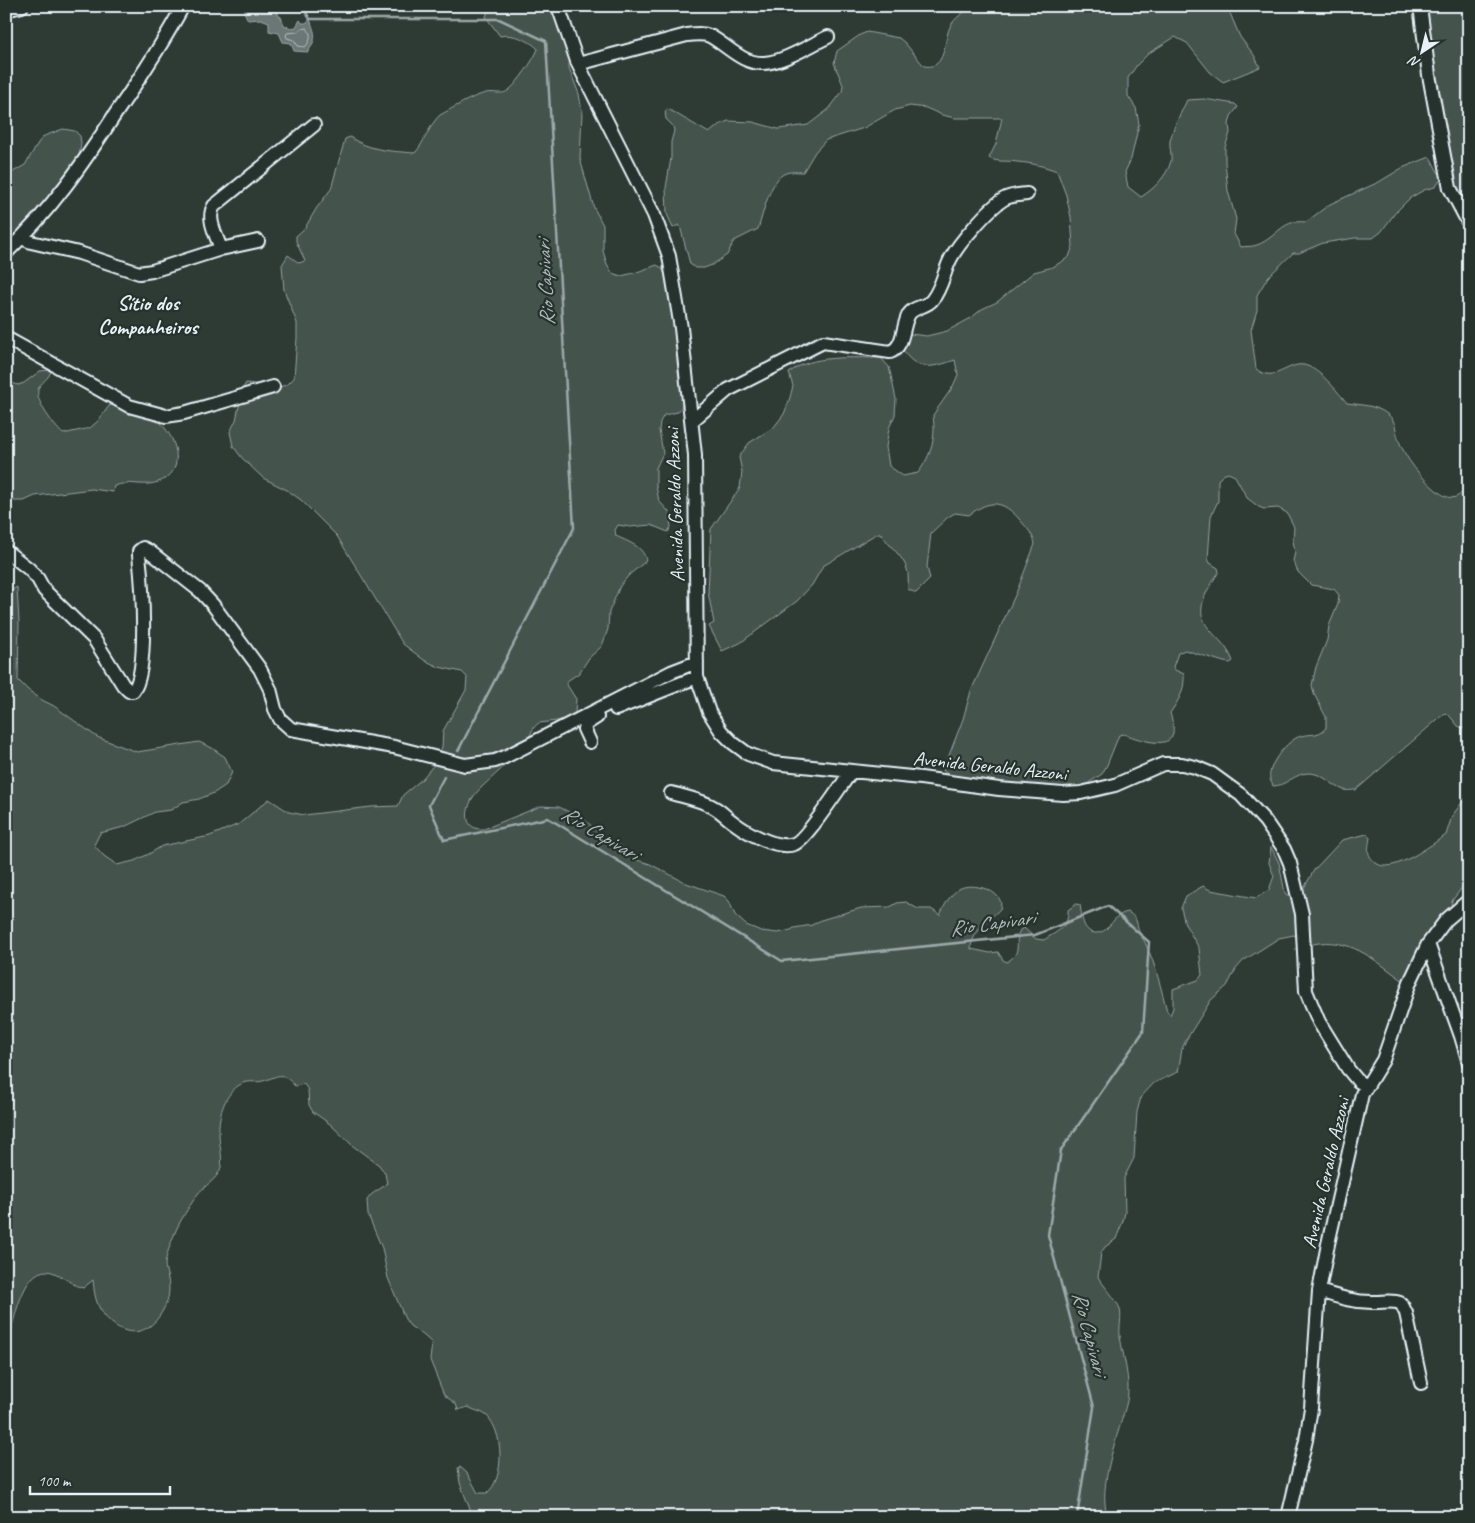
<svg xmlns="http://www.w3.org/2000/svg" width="1475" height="1523" font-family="Caveat,sans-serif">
<rect width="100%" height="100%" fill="#2e3b35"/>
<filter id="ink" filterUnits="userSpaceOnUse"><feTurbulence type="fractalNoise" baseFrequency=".02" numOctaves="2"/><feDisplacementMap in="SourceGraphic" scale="10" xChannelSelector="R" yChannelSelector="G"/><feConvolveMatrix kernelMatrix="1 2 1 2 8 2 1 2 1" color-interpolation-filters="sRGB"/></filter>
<g filter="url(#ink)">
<path fill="#45524e" stroke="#96a2a3" d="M 489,6 L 550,6 L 554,9 L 570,46 L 569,68 L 579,94 L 582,112 L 580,159 L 594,208 L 603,225 L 603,251 L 607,264 L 612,273 L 621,276 L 634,273 L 657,265 L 662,268 L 667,279 L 687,367 L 682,406 L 678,412 L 664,415 L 660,422 L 659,430 L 663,453 L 656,468 L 656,486 L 659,501 L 669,512 L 671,527 L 668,532 L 651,525 L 630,527 L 618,525 L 615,530 L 616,536 C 628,542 644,546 646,561 L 629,575 L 620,586 L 609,612 L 608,629 L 602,646 L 589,658 L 579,673 L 567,681 L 567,685 L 576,699 L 575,713 L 566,720 L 539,723 C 532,727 532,733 528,739 C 523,746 516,753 510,760 C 502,770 477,789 472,799 C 465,813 464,830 484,829 L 541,806 L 559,807 L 585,820 L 599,833 L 621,846 L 634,859 L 650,864 L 686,883 L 724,896 L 729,901 L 735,915 L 746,925 L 761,931 L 778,933 L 791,930 L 794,928 L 812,925 L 821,920 L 861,908 L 890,907 L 897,903 L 906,902 L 918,909 L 931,909 L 940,915 C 945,905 949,895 959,889 C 971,881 1007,891 1000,909 C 989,920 971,933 971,949 L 990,953 L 998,952 L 1003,960 L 1007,962 C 1024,951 1013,944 1020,930 L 1024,928 L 1036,939 L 1044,940 C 1057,931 1069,928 1068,910 L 1076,904 L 1080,905 C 1082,915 1082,933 1096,933 C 1100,933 1105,931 1107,928 C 1115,920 1117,914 1128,912 C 1139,919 1136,924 1140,935 C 1142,938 1145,941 1146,945 C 1156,965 1161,989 1167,1011 L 1170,1015 L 1173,1008 L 1173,989 L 1198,980 L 1202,975 L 1199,948 L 1185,924 L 1181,908 L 1186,896 L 1203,886 L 1210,890 L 1256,898 L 1269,890 L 1274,876 L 1269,863 L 1271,847 L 1279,863 L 1285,893 L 1287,895 L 1294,895 L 1304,888 L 1314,870 L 1342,840 L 1367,834 L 1370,838 C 1368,849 1366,855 1376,863 C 1391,876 1432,844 1446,835 L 1452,816 L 1469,793 L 1469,878 L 1452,901 L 1450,912 L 1405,982 C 1378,963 1354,939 1319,943 C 1311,944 1303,947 1296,949 L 1299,940 L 1294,935 L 1279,938 L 1243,961 L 1236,969 L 1227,986 L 1211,1000 L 1186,1040 L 1182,1049 L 1178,1072 L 1154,1083 L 1141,1097 L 1137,1112 L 1134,1158 L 1124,1178 L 1125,1212 L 1123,1221 L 1116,1239 L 1105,1247 L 1101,1253 L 1098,1277 C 1103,1285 1117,1300 1120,1309 C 1122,1317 1119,1327 1120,1336 C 1123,1357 1131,1379 1127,1401 C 1120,1431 1096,1487 1108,1517 L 473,1517 L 460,1483 L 458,1468 L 460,1467 L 467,1473 L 478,1493 L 487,1493 C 505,1479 504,1431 486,1415 C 482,1412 473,1410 468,1407 L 458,1410 L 456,1404 L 444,1395 L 430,1360 L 432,1343 L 423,1335 L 410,1326 L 405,1319 L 388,1278 L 382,1248 L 368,1215 L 367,1200 L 372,1194 L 387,1184 L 385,1173 L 379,1165 L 353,1146 L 330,1124 L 313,1112 L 309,1105 L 308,1090 L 304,1084 L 295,1086 C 281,1071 281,1075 263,1081 C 256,1083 247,1080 241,1084 C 225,1093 218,1115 219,1133 C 219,1145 223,1156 221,1167 C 218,1180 203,1186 197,1195 C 189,1207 179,1222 174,1235 C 171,1243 166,1255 165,1264 C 165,1268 167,1274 168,1279 C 170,1288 169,1300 164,1308 C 148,1341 118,1338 100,1309 C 95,1300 94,1290 93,1280 L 83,1288 C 72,1285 63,1276 52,1272 C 25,1263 15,1317 10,1334 L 6,1338 L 6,594 L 17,587 L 19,622 L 18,680 L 28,690 L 42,700 L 54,706 L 97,737 L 110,742 L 137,752 L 199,742 L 212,748 L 225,757 L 232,772 L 226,785 L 214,793 L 199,799 L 183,802 L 171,810 L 155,812 L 124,827 L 100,833 L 94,845 L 104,856 L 117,865 L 134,861 L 149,854 L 162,846 L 210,836 L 239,824 L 269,799 L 289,812 L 304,815 L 371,807 L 398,806 L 403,795 L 422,779 L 436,762 L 442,747 L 443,731 L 466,690 L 467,677 L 462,672 L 439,667 L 424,660 L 403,644 L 337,536 L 301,500 L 287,490 L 263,478 L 242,458 L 233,446 L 230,432 L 236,420 L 243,388 L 246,383 L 280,387 L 288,384 L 294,378 L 297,338 L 297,323 L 284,290 L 282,265 L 288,255 L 299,263 L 305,261 L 296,241 L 296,236 L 305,228 L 316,209 L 331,189 L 345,139 L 350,137 C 370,151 391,151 415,153 C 425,142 429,125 440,115 C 455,107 470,97 486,93 C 494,91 502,96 509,90 C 517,84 535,58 538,49 C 530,40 512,33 500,36 L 486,17 Z
M 974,6 L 1227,6 L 1240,37 L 1254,55 L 1260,67 L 1223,82 L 1210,72 L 1187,43 L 1175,37 L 1149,53 L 1137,65 L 1128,78 L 1128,96 L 1136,108 L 1139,124 L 1131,159 L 1125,172 L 1128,187 L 1141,197 C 1154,189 1167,176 1171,161 C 1172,154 1169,147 1170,141 C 1173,127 1181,113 1187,100 L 1204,99 L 1235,104 L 1238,107 L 1231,116 L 1229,124 L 1230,133 L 1225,147 L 1225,162 L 1228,191 L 1236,219 L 1234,234 L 1241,247 C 1246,246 1252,247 1257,245 C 1278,237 1281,219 1306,222 L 1330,204 L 1379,182 L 1402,168 L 1430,157 L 1438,172 L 1443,177 L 1435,187 L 1424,190 L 1410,198 L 1395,213 L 1381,232 L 1373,238 L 1355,238 L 1323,243 L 1299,253 L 1293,253 L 1268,277 L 1257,295 L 1257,310 L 1251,330 L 1256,369 C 1275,384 1287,362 1304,365 C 1319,368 1337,391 1347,403 C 1360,405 1376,405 1387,414 C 1397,421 1395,431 1399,441 C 1407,461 1420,476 1436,490 C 1451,502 1458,500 1469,484 L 1469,731 L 1458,726 L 1448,714 L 1445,713 L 1356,790 C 1352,790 1347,791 1344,790 C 1332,786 1323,773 1309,773 C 1295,773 1286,786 1273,786 C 1272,783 1270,781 1270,779 C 1267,765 1288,739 1301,736 C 1312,733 1317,737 1326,728 L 1326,717 L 1314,694 L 1312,685 L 1316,667 L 1327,640 L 1329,626 L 1338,604 L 1339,595 L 1334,589 L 1311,585 L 1298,572 L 1293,561 L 1295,552 L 1293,541 L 1294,527 L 1287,513 L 1278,508 L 1264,509 L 1259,507 L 1247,498 L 1235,476 L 1228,473 L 1223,475 L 1218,480 L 1218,501 L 1211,516 L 1208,559 L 1210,563 L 1218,568 L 1219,572 C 1210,585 1195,607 1205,623 C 1215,639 1225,641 1233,661 L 1230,663 L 1224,662 L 1185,650 L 1178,653 L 1173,667 L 1175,670 L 1184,674 C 1185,690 1179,700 1170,713 C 1172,719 1174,727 1173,733 C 1170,752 1134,737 1123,734 L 1119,735 L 1107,765 L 1102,774 L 1087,784 L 1073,788 L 1039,789 L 952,777 L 943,771 L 963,719 L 971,691 L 1017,591 L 1035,544 C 1033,534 1027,528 1020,520 C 1003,500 990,499 969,515 L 955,513 L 948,517 L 931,533 L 927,567 L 930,579 L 916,593 L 908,589 C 908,583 909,575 907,569 C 903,556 889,546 881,534 L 876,534 L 823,566 L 812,585 L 797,601 L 740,643 L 722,651 L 709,626 L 714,623 L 708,592 L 711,529 L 740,488 L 742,472 L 739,457 L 749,443 L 774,427 L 784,414 L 789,401 L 793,386 L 789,373 C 810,354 855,358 881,358 L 889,367 L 896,399 L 895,415 L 889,428 L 886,447 L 889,466 L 903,476 L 918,473 C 932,454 936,438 933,415 L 952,388 L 958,375 L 955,360 C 946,363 930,369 920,365 C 910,362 900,349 898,339 L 910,334 L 927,336 L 947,331 L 971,318 L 982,309 L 997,302 L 1034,272 L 1053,267 L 1069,257 L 1073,246 L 1071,217 L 1066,195 L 1057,171 C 1044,166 1031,163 1017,162 C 1006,160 998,163 989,158 L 996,144 L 1002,118 L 955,118 L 942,115 L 926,108 L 910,106 L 895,110 L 864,128 L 826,140 L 815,152 L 803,172 C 798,172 791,171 786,173 C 770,178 763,215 758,229 L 734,241 L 727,255 L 712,265 L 704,268 L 695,268 L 690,264 L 680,226 L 678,225 L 673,228 L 667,214 L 666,188 L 671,158 L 671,142 L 674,131 L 673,126 L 666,119 L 665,111 L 668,109 L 709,133 L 719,125 L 728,121 L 753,122 L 778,129 L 808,125 L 829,109 L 842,92 L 843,85 L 834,63 L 837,51 L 860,35 L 867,32 L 899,38 L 905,43 L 924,66 C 947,70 943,41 950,27 C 954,18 965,11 974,6 Z
M 1421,6 L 1469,6 L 1469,240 L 1462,206 L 1452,175 L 1445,138 L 1445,124 L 1433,53 L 1427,40 Z
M 63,129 L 75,131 L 80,136 L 81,143 L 79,158 L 69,183 L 6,253 L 6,176 L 25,165 L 38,143 L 44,136 Z
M 51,370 C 50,379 40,382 38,390 C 35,401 55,427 63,434 L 90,428 L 98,421 L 109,406 L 115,403 L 146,405 C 154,416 166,427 172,439 C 182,462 175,481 149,484 C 135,485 130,481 114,486 L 113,492 L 92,489 L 35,496 L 24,501 L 6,501 L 6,381 L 18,385 L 24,383 L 40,371 Z"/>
<path fill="#6b7775" stroke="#9da8a9" d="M 248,6 L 275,6 L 278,10 L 278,15 L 281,17 L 284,25 L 291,28 L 296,27 L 300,20 L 302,23 L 306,23 L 310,19 C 315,35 318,36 308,52 L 294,51 L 291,43 L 283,42 L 279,33 L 269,31 L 269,22 L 261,19 L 248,20 L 244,12 Z"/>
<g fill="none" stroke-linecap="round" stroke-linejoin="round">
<path stroke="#b6c0c4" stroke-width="1" d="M 301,29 L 307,28 C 312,35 311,41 305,47 L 298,46 L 294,40 L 287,38 L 286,35 L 287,33 L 297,32 Z"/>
<path stroke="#9da8a9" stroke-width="2.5" d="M 302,6 L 310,19 L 499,19 L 546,41 L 574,528 L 458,751
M 444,777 L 429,805 L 444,840 L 548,818 L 782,961 L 1035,935 L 1108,906 L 1149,942 L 1143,1032 L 1061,1150 L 1048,1235 L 1094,1407 L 1077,1517"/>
<g stroke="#e8f1f8" stroke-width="16">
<path id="minor" d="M 558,6 L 578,64 L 654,215 L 669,256 L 681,328 L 695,455 L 697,677 L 709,712 L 721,731 L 733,743 L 748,754 L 773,763 L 921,778 L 999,789 L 1063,794 L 1081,793 L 1115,785 L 1163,764 L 1182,764 L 1195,767 L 1212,774 L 1241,795 L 1265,821 L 1284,849 L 1290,863 L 1302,914 L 1306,991 L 1319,1022 L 1348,1069 L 1358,1081 L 1366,1086
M 1420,6 L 1429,75 L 1450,188 L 1469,224
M 6,10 L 22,6
M 578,64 L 687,35 C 695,34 703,33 710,36 C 728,46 742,64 764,63 C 784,62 810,45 828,37
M 22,238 L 31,242 L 79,253 L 139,273 L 152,271 L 221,249 L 258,241
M 221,249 C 217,237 206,218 214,206 L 314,125
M 6,253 C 51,210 82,165 116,113 C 140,78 163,43 183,6
M 6,338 L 129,406 L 166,416 L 184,413 L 273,387
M 692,421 L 728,390 L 823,342 L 890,352 C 904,347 902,328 908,316 C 912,306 926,308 932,300 C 942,288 944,271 951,258 C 959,243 989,208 1004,199 C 1011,195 1020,195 1027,194
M 6,551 L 29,569 L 38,579 L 44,590 L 94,639 L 123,685 L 129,691 L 133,691 C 149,673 142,580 139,555 L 139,551 L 143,548 L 149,551 L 200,591 L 213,605 L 260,669 L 270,689 L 275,709 L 280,719 L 291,729 L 394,747 L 465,765 L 495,761 L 505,757 L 671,672 L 697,662
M 616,709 L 697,677
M 590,742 L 584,729 L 586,724 L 597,717
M 671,793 C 685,797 703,800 715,808 C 722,812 727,818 733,822 C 746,832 777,850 794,844 C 806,840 841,785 851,772
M 1428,944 L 1461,1036 L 1469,1063
M 1319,1291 C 1338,1297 1356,1303 1376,1302 C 1383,1302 1393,1300 1400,1303 C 1403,1305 1404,1310 1406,1313 L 1421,1383
M 1288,1517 L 1306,1440 L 1311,1408 L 1319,1291 L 1328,1244 L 1362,1094 L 1383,1060 L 1410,982 L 1428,944 L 1446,920 L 1469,900"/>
</g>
<use href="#minor" stroke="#26332d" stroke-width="12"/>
</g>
</g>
<g text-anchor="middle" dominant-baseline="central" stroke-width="4.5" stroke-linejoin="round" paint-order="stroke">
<g font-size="20" fill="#e8f1f8" stroke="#26332d">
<text transform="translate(675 505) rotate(-92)">Avenida Geraldo Azzoni</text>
<text transform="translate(990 766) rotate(6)">Avenida Geraldo Azzoni</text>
<text transform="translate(1326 1173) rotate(-77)">Avenida Geraldo Azzoni</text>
</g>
<g font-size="21" font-style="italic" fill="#b0babd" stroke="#26332d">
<text transform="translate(545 283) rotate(-93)">Rio Capivari</text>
<text transform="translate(600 833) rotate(31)">Rio Capivari</text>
<text transform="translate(992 923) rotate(-8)">Rio Capivari</text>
<text transform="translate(1090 1333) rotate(75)">Rio Capivari</text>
</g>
<g font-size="21" font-weight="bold" fill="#e8f1f8" stroke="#26332d">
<text x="148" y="303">Sítio dos<tspan x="148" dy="24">Companheiros</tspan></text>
</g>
</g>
<rect width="1475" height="1523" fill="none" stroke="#26332d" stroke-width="25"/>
<rect x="12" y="12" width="1450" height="1498" fill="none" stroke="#e8f1f8" stroke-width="2" filter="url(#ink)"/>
<g transform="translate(1422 52) rotate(215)" stroke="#26332d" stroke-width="4" paint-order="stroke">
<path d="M0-4L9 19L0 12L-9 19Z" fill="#e8f1f8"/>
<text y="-8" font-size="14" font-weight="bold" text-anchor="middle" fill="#e8f1f8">N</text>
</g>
<path d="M30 1486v8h140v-8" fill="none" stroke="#e8f1f8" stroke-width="2.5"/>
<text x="38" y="1486" font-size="15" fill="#e8f1f8" stroke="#26332d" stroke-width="4" paint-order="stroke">100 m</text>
</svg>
